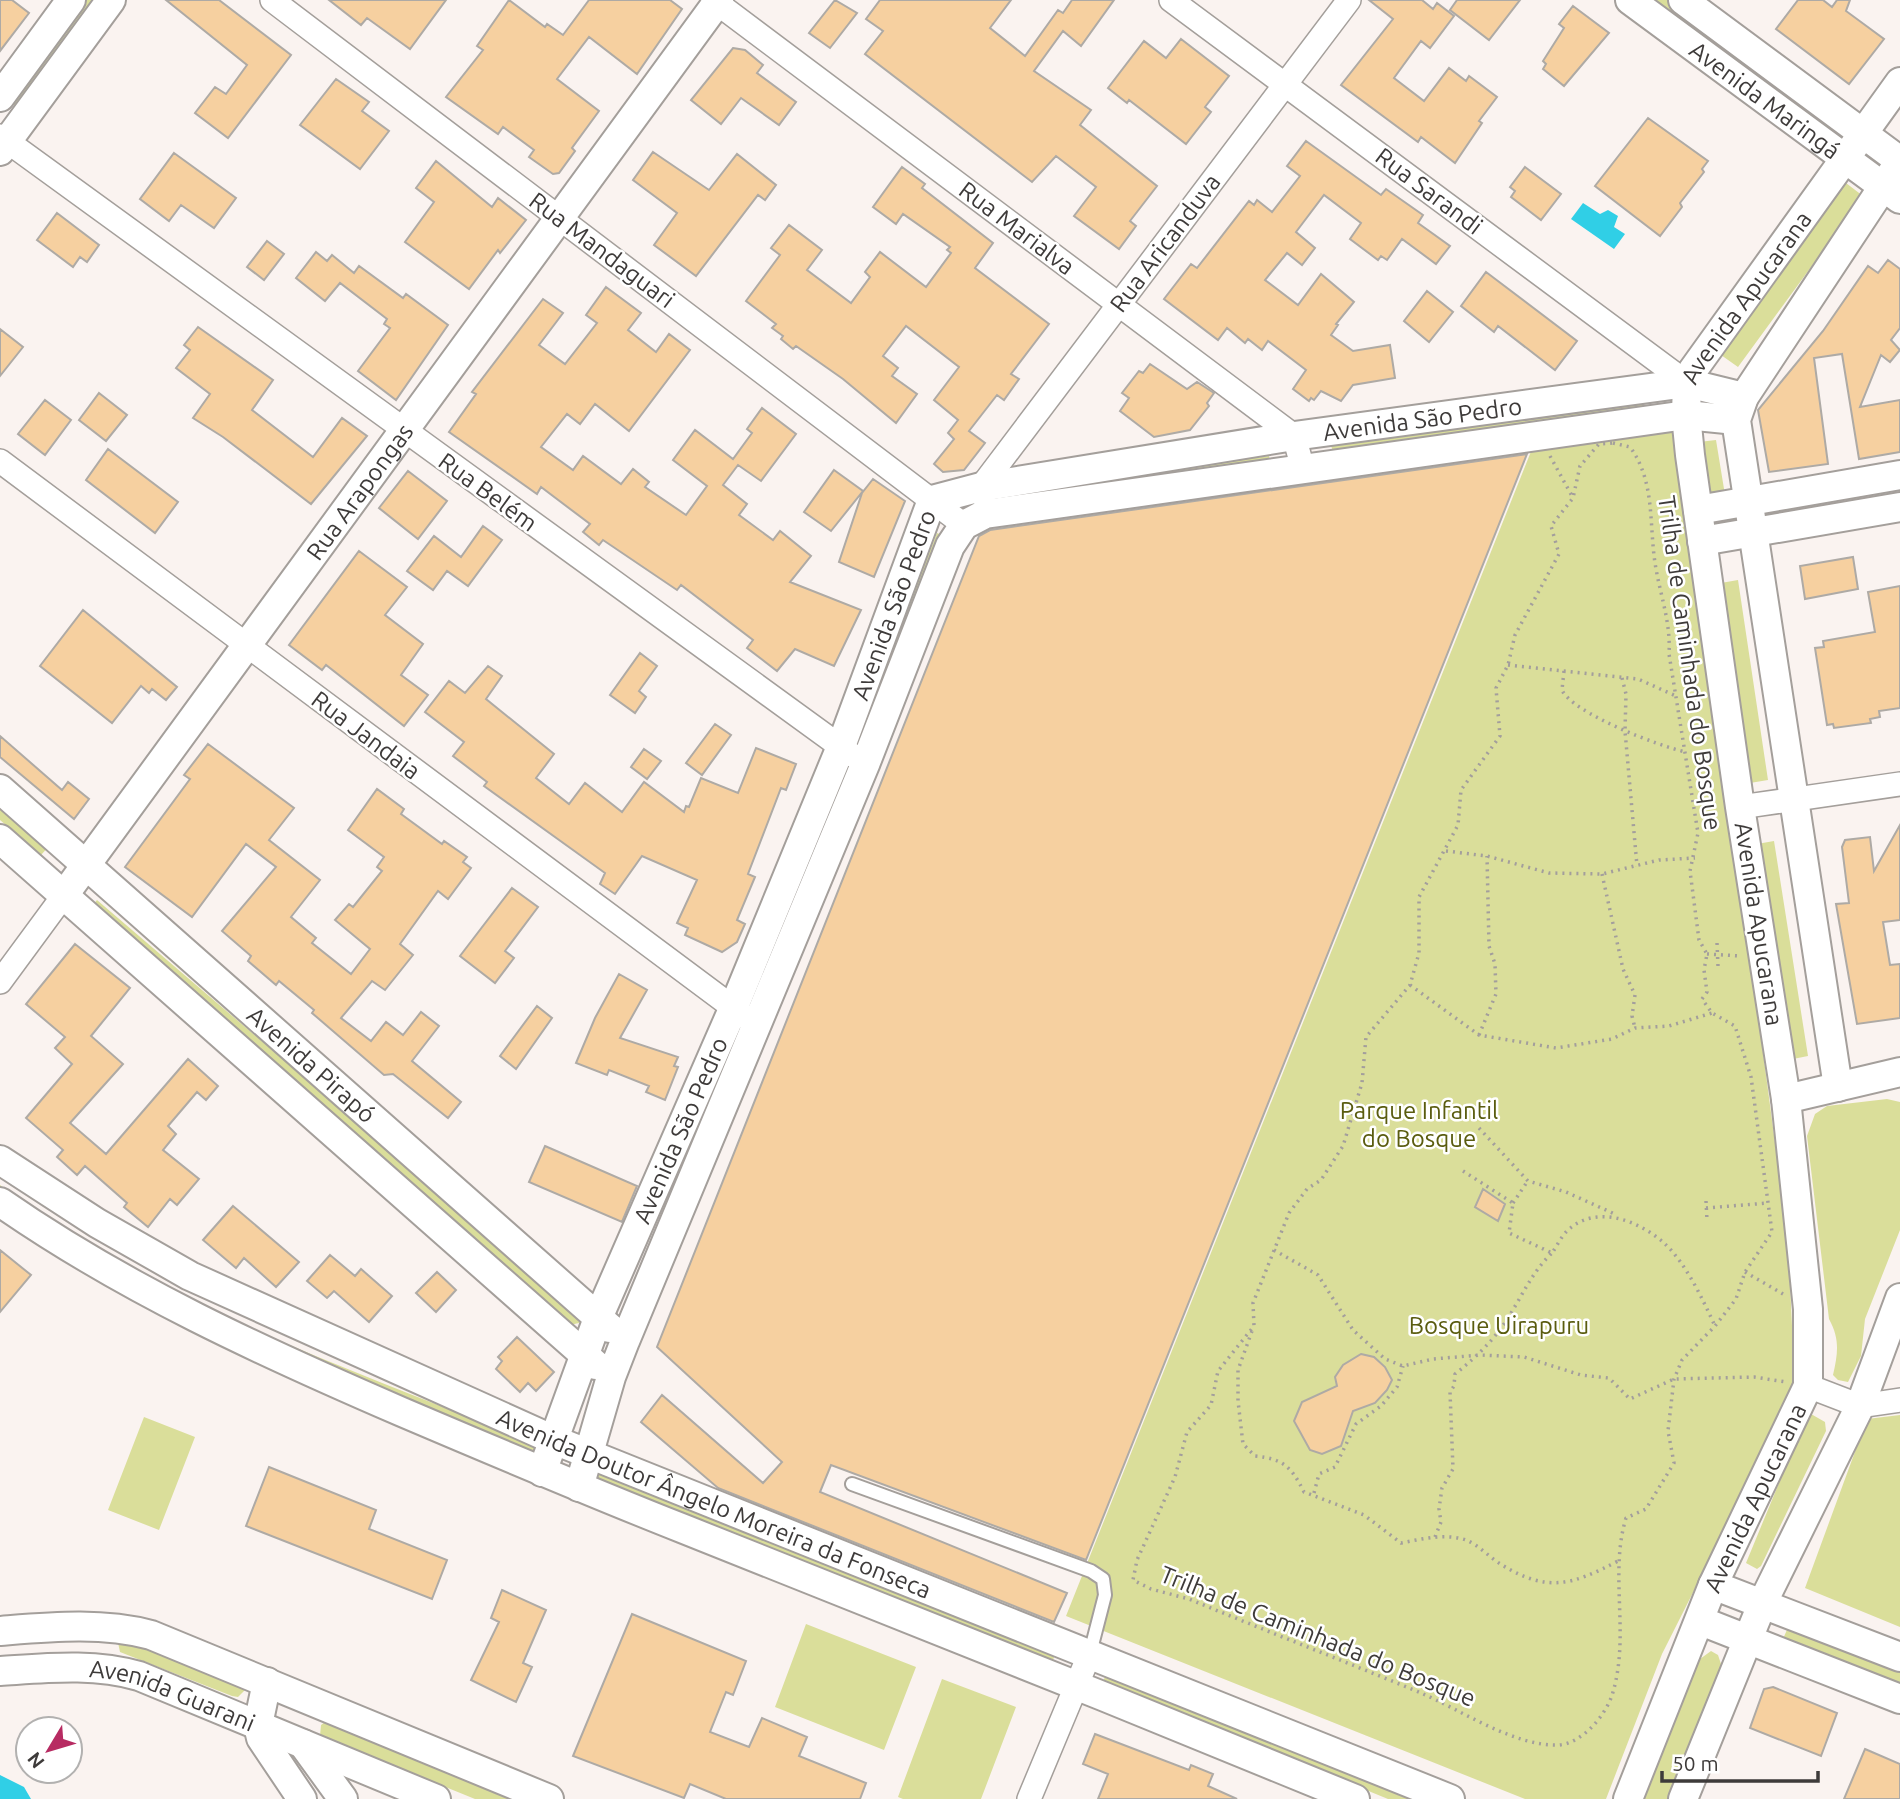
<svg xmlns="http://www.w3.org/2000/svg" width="1900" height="1799" font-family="Ubuntu,sans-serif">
<rect width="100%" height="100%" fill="#faf3f0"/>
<path fill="#dade9a" d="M 85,0 L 99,0 L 19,109 L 10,102 Z
M 1650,0 L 1674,0 L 1843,125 L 1835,137 Z
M 1846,183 L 1863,196 L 1738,367 L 1721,355 Z
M 1644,402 L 1645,409 L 1333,451 L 1331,446 Z
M 1679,423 L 1788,1240 L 1795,1390 L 1662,1654 L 1606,1799 L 1525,1799 L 1066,1616 L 1534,444 Z
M 1716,440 L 1725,495 L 1709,498 L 1699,442 Z
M 1269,456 L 1271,471 L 1033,504 L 1031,488 Z
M 937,533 L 949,538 L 873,728 L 862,723 Z
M 1738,580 L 1768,780 L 1750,783 L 1721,583 Z
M 0,800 L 51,844 L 41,855 L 0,820 Z
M 1774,841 L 1808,1056 L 1793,1059 L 1757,844 Z
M 97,900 L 580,1314 L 579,1323 L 570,1325 L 92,906 Z
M 1887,1099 L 1900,1102 L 1900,1230 L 1865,1319 L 1861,1356 L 1848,1382 L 1838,1380 L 1833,1375 C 1838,1353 1840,1339 1829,1319 L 1807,1136 L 1815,1114 L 1827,1106 Z
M 0,1185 C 161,1305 356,1372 541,1445 L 536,1456 L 196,1308 L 0,1190 Z
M 1811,1414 L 1825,1422 L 1826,1431 L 1761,1566 L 1757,1569 L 1746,1563 L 1805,1420 Z
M 1900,1415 L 1900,1627 L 1805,1588 L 1867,1419 Z
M 144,1417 L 195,1437 L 159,1530 L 108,1510 Z
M 601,1470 L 1057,1649 L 1053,1660 L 595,1483 Z
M 806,1624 L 916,1667 L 884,1750 L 775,1707 Z
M 1789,1625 L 1900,1670 L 1900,1686 L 1783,1639 Z
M 121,1634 L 246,1689 L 238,1697 L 232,1696 L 120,1652 L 117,1638 Z
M 1711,1651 L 1718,1655 L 1722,1667 L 1668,1799 L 1643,1799 L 1700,1659 Z
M 1108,1669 L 1425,1799 L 1388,1799 L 1103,1682 Z
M 942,1679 L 1016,1707 L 981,1799 L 903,1799 L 898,1797 Z
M 328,1720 L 523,1799 L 475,1799 L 320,1736 L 321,1725 Z"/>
<path fill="#30cfe6" d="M 1583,203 L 1600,214 L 1608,210 L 1618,216 L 1614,227 L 1625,234 L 1614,249 L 1571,219 Z
M 0,1775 L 24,1787 L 31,1799 L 0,1799 Z"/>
<path fill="#f6d0a0" stroke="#aeaaa5" stroke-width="2" d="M 0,0 L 12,0 L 29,13 L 0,51 Z
M 166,0 L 219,0 L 291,55 L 228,138 L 195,113 L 215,87 L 226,94 L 247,65 Z
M 329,0 L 446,0 L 410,49 L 367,18 L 361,25 Z
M 509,0 L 545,27 L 547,24 L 563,35 L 589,0 L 670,0 L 682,9 L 637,74 L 589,37 L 557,79 L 599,111 L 572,148 L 575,151 L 559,173 L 553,174 L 529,157 L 534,150 L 503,127 L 498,134 L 446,97 L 483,50 L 477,46 Z
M 835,0 L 857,13 L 830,48 L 809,33 Z
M 880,0 L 1011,0 L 990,28 L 1025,56 L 1058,10 L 1063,13 L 1072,0 L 1114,0 L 1081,46 L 1063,31 L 1034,71 L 1091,110 L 1080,125 L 1157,186 L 1130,221 L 1136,226 L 1119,249 L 1074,216 L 1096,187 L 1056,156 L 1032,182 L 865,54 L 883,31 L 866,19 Z
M 1369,0 L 1422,0 L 1433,9 L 1437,3 L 1454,16 L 1430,48 L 1421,41 L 1394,78 L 1424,101 L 1449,68 L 1466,81 L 1469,76 L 1497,97 L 1479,121 L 1482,123 L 1455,163 L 1421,137 L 1418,142 L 1341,85 L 1393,19 Z
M 1457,0 L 1520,0 L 1489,40 L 1450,10 Z
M 1798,0 L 1823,0 L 1832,7 L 1837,0 L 1850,0 L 1846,11 L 1884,39 L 1849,84 L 1776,29 Z
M 1573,6 L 1609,33 L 1564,86 L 1543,69 L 1546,64 L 1543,61 L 1564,28 L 1559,24 Z
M 1181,39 L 1229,76 L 1205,107 L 1211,112 L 1186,144 L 1129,100 L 1127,103 L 1108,88 L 1144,41 L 1166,58 Z
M 733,48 L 745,50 L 763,65 L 757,73 L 796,102 L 779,125 L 741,98 L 721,124 L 691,100 Z
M 336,79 L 369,102 L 362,111 L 389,131 L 360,169 L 300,125 Z
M 1648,118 L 1708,161 L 1702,169 L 1704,172 L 1680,203 L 1682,207 L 1660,236 L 1595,186 Z
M 1306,141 L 1381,195 L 1386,189 L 1423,215 L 1418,223 L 1450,246 L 1436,264 L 1402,239 L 1387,260 L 1381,256 L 1378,260 L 1350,239 L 1361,223 L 1324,195 L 1296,232 L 1315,248 L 1302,265 L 1287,253 L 1265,280 L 1298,305 L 1321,274 L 1354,302 L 1336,324 L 1338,325 L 1331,335 L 1353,351 L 1390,345 L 1395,378 L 1353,385 L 1341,401 L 1321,391 L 1314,400 L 1311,398 L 1309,401 L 1293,389 L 1306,370 L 1268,341 L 1262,350 L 1248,339 L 1245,343 L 1227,328 L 1218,340 L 1164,299 L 1191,264 L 1197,268 L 1249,201 L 1254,205 L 1257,200 L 1272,212 L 1300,176 L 1287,166 Z
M 653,152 L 709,190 L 737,154 L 776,185 L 765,200 L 758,195 L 696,276 L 654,245 L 677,213 L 633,180 Z
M 174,153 L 236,198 L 214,228 L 181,205 L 169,221 L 140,199 Z
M 436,161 L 492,207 L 498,198 L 526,220 L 500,253 L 498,250 L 469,289 L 405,242 L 434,202 L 416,188 Z
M 902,167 L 925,184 L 922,188 L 993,243 L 975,268 L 1049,324 L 1011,374 L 1019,379 L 1004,400 L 997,395 L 969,431 L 985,443 L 964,470 L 943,472 L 934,464 L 954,439 L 948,433 L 958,420 L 934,400 L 959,367 L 906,326 L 883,356 L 898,368 L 892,376 L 917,394 L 896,423 L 843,379 L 796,346 L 793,349 L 781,339 L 783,336 L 772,328 L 776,324 L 746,301 L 780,255 L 771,248 L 789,225 L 822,250 L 807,270 L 851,303 L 870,277 L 865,272 L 880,252 L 926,287 L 951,253 L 947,250 L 950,247 L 903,214 L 896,224 L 873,207 Z
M 1525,167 L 1561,194 L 1541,220 L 1511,197 L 1515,191 L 1510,187 Z
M 57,213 L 99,245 L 87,262 L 80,257 L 73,267 L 37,240 Z
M 267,241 L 284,254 L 264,280 L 247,267 Z
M 316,252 L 327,261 L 332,255 L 354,273 L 359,266 L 403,298 L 406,294 L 448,325 L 396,400 L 358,371 L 390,328 L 384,324 L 387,319 L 340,283 L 325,301 L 296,278 Z
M 1888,260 L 1900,269 L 1900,328 L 1891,340 L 1900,350 L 1890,362 L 1881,355 L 1860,407 L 1900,400 L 1900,452 L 1859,459 L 1842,354 L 1814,358 L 1828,464 L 1769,472 L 1758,410 L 1823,331 L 1868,266 L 1878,273 Z
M 1486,272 L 1577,341 L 1555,370 L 1498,326 L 1494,332 L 1461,306 Z
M 606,287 L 641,313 L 628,330 L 656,352 L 669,334 L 690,350 L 629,431 L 595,404 L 580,424 L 567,414 L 541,447 L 573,470 L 583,456 L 621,484 L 633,469 L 649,482 L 645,487 L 686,515 L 707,486 L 673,460 L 695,430 L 733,459 L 752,433 L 747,429 L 762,408 L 796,434 L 761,481 L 738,465 L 723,485 L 747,504 L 739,515 L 773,540 L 780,531 L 811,556 L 790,582 L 861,610 L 834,666 L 795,649 L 777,671 L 747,648 L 753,640 L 681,585 L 677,590 L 603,540 L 599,545 L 583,532 L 590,524 L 541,487 L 537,494 L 449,432 L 476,394 L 472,392 L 543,299 L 563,313 L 539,345 L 565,364 L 597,323 L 586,315 Z
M 1427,291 L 1453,312 L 1429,342 L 1404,321 Z
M 198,327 L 273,380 L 252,410 L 313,457 L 342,418 L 367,436 L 311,504 L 223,437 L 193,418 L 210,394 L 176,368 L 190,350 L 184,345 Z
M 0,329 L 23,347 L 0,376 Z
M 1150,364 L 1187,389 L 1197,382 L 1214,393 L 1207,403 L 1209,406 L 1190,430 L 1154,437 L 1120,411 L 1129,398 L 1122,393 L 1139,371 L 1143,373 Z
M 99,393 L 127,415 L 106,441 L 79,420 Z
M 45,400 L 71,420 L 45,455 L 18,434 Z
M 108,449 L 178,502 L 155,533 L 86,480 Z
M 1527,454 L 1086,1560 L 831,1465 L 820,1492 L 1067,1593 L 1054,1622 L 718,1488 L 641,1422 L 662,1395 L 763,1483 L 782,1462 L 657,1347 L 979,536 L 990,530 Z
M 834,470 L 863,491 L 831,531 L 804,512 Z
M 408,471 L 447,501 L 418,539 L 379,508 Z
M 873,479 L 905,501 L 874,577 L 839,562 L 862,493 Z
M 483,526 L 502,540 L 468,586 L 447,571 L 433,590 L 407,571 L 434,536 L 461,557 Z
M 359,551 L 407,587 L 385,615 L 423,644 L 401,675 L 428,695 L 404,726 L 326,665 L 322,670 L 289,645 Z
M 1853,557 L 1858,589 L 1805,599 L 1800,566 Z
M 1900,586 L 1900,708 L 1879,711 L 1880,717 L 1870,719 L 1871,723 L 1834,728 L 1833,724 L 1827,725 L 1815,648 L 1824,647 L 1823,641 L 1875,632 L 1868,592 Z
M 83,610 L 177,687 L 166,700 L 152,689 L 149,693 L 141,686 L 112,723 L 40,666 Z
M 640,653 L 657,666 L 639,691 L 646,697 L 635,713 L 610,695 Z
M 488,666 L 502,676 L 486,699 L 554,754 L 536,778 L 569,804 L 585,783 L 622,812 L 644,782 L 684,812 L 686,806 L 689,807 L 701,778 L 738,793 L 756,748 L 796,764 L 786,790 L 781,788 L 748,874 L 755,877 L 737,920 L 745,924 L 737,942 L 722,952 L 685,935 L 688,928 L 677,923 L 697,880 L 642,856 L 615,894 L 600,884 L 605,873 L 484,786 L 487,782 L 453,756 L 464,742 L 425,712 L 449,681 L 465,693 Z
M 715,724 L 731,735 L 702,775 L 686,763 Z
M 0,736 L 62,790 L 68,782 L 89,799 L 74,819 L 0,757 Z
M 208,744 L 294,808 L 269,840 L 320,880 L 291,917 L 316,938 L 312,943 L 351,974 L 370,949 L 335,920 L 349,904 L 353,907 L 382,871 L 377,867 L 384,857 L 348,830 L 377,789 L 404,809 L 401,814 L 442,844 L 444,841 L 467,857 L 463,862 L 471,868 L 448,899 L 438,891 L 400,944 L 413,955 L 385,990 L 372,981 L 341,1018 L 371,1041 L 386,1022 L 403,1035 L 421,1012 L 439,1026 L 412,1061 L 461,1102 L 448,1118 L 393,1074 L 384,1075 L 312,1013 L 314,1010 L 279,981 L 276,985 L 248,961 L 251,956 L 222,931 L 276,867 L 246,844 L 192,917 L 125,867 L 190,779 L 184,775 Z
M 644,749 L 661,761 L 647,779 L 631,767 Z
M 1900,825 L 1900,920 L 1883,922 L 1890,965 L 1900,964 L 1900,1018 L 1857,1024 L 1836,904 L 1849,903 L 1842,847 L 1845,840 L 1870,837 L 1874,871 Z
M 512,888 L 538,907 L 505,951 L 514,958 L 495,983 L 460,956 Z
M 75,944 L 130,988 L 91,1036 L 123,1064 L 70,1123 L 106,1154 L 188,1059 L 218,1086 L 206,1100 L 197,1092 L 168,1126 L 176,1134 L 163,1150 L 199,1179 L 177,1205 L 170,1199 L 148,1227 L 124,1207 L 127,1203 L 85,1166 L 77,1175 L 57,1157 L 63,1150 L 26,1118 L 72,1064 L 55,1048 L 65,1037 L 26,1004 Z
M 619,974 L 647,990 L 620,1038 L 678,1057 L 674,1066 L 678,1067 L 665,1100 L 646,1092 L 649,1086 L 609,1070 L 607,1075 L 576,1063 L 595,1018 Z
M 537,1006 L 552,1018 L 516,1069 L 500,1056 Z
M 545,1146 L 637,1186 L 622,1222 L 529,1182 Z
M 1483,1189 L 1505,1204 L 1498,1221 L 1475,1207 Z
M 233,1206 L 299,1262 L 276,1287 L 244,1258 L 236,1268 L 203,1240 Z
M 0,1250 L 31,1275 L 0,1312 Z
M 330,1255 L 355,1276 L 361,1269 L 392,1296 L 369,1322 L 334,1291 L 327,1298 L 307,1281 Z
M 437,1272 L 456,1290 L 436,1312 L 416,1293 Z
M 517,1337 L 554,1372 L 536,1391 L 528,1383 L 520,1392 L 496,1369 L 502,1361 L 498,1357 Z
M 1361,1354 L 1374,1357 L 1385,1367 L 1392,1380 L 1387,1390 L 1375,1403 L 1353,1411 L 1341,1446 L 1322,1454 L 1310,1450 L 1294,1421 L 1302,1402 L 1337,1386 L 1335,1377 L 1343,1365 Z
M 269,1467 L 376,1510 L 369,1529 L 447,1560 L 432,1599 L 246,1526 Z
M 502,1590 L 546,1610 L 523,1663 L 532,1667 L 516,1702 L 471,1680 L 499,1622 L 491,1618 Z
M 632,1614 L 746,1661 L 733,1695 L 726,1692 L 710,1732 L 749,1747 L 762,1718 L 807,1737 L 799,1756 L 866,1783 L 860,1799 L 726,1799 L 690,1784 L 684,1798 L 573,1756 Z
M 1773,1687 L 1837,1713 L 1821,1756 L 1750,1728 L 1764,1689 Z
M 1095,1734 L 1189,1770 L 1191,1765 L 1213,1774 L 1208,1786 L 1237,1799 L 1098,1799 L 1108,1774 L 1083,1764 Z
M 1865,1749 L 1900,1764 L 1900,1799 L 1844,1799 Z"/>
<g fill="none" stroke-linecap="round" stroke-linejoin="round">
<g stroke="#a49f9b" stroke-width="16">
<path id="service" d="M 852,1484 L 1091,1571 L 1103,1579 L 1105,1595 L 1090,1653"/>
</g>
<g stroke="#a49f9b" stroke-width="26">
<path id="minor" d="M 272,0 L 964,525
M 713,0 L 1294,436 L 1303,469
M 1171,0 L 1687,383
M 0,136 L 852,755
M 0,461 L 747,1018
M 983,496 L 981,487 L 1349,0
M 1740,807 L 1900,784
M 0,982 L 64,895
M 1808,1386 L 1860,1406 L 1900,1400
M 1029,1799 L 1090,1653"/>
</g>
<g stroke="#a49f9b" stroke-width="32">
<g id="tertiary">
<path id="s1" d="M 1630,0 L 1900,199"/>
<path d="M 1683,0 L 1900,161"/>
<path d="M 0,97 L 71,0"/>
<path d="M 0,151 L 111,0"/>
<path d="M 1698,510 L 1900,475"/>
<path d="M 1702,541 L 1900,507"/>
<path id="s2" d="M 0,789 L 610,1328"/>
<path d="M 0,839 L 596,1365"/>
<path id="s3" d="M 64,895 L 719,0"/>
<path d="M 1838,1087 L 1736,420 L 1744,397 L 1900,161"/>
<path d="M 1786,1099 L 1900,1072"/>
<path id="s4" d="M 0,1160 L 97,1223 L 190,1276 L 554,1440 L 1450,1799"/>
<path d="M 0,1202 C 125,1289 263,1352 402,1412 C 496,1452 590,1492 684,1529 C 909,1618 1132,1707 1355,1799"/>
<path id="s5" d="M 542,1472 L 598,1318 L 733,1009 L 840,749 L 932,500 L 981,487 L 1294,436 L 1687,383 L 1744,397"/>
<path d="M 579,1487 L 611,1377 L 625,1341 L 866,762 L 950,546 L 964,525 L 985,514 L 1686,415 L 1736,420"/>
<path d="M 1713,1585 L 1900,1657"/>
<path d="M 1701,1621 L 1900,1699"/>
<path d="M 0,1631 C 51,1627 101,1622 151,1635 L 549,1799"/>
<path id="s6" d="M 0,1671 C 48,1668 93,1663 139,1676 L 436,1799"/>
<path d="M 267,1682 L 258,1725 L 261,1738 L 302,1799"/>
<path d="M 303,1744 L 343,1799"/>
<path id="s7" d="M 1628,1799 L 1713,1585 L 1808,1386 L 1808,1309 L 1786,1099 L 1740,807 L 1690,455 L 1686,415 L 1687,383 L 1693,370 L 1900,82"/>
<path d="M 1683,1799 L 1763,1602 L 1860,1406 L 1900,1298"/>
</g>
</g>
<path stroke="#a39e9c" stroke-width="3.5" stroke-dasharray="2 5" stroke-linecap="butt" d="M 1613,443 L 1630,447 C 1655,481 1649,522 1655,563 C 1660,595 1671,622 1669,654 L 1698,833 L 1690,871 L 1699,940 L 1707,954 L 1704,970 L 1707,992 L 1702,999 L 1712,1013 L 1735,1026 L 1751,1077 L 1772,1232 L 1745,1272 L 1736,1299 L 1715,1326 L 1682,1360 L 1674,1379 L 1668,1431 L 1674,1463 L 1646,1509 L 1626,1518 C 1609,1574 1630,1634 1613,1692 C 1607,1714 1583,1743 1559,1745 C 1515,1747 1461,1710 1421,1693 C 1344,1661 1266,1631 1189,1599 L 1151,1589 L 1133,1580 L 1137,1560 L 1175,1477 L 1187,1432 L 1211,1405 L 1218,1371 L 1254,1326 L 1253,1303 L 1289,1213 L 1307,1189 L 1321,1180 L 1343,1146 L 1362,1083 L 1366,1037 L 1410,985 L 1419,953 L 1419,897 L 1458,825 L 1461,790 L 1500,736 L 1496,688 L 1508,665 L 1515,635 L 1559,554 L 1551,526 L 1573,498 L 1580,466 L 1599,444 Z
M 1550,456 L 1572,496
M 1508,665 L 1638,679 L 1676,696
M 1564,671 L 1562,690 C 1572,713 1661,747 1686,752
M 1622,678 L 1626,694 L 1625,731 L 1637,866
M 1446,851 L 1487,856 L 1549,873 L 1602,874 L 1659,860 L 1695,858
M 1602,874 L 1623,969 L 1635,995 L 1632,1016 L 1635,1028
M 1717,943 L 1718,966
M 1707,954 L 1741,956
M 1410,985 L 1479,1035 L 1556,1048 L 1612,1039 L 1635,1028 L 1669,1026 L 1712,1013
M 1479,1035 L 1496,994 L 1495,964 L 1489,946 L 1487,856
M 1479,1128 L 1528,1181 L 1566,1192 L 1617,1215
M 1463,1171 L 1513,1203 L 1509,1233 L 1552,1253 C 1557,1246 1561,1237 1567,1231 C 1596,1203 1639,1221 1664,1243 C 1686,1263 1703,1300 1715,1326
M 1706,1201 L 1707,1220
M 1513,1203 L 1527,1182
M 1706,1208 L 1768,1203
M 1274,1250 L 1318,1275 L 1353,1330 L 1385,1359 L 1403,1366 L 1433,1359 L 1480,1355 L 1524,1357 L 1581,1375 L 1609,1378 L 1630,1399 L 1674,1379 L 1754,1377 L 1786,1382
M 1745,1272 L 1783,1294
M 1252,1331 L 1238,1370 L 1238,1401 L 1243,1444 L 1255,1456 C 1283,1459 1291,1466 1304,1492 L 1364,1515 L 1401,1543 C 1422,1539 1445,1533 1466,1540 C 1479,1545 1490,1558 1502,1565 C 1548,1593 1572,1585 1618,1561
M 1314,1493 L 1319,1474 L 1335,1467 L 1356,1424 L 1381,1406 L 1397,1387 L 1403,1366
M 1435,1537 L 1441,1522 L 1439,1509 L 1442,1488 L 1453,1469 L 1450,1392 L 1454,1386 L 1455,1374 C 1479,1355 1499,1335 1514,1308 C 1526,1288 1535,1269 1552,1253"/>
<use href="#service" stroke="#fff" stroke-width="12"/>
<use href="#minor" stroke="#fff" stroke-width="23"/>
<use href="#tertiary" stroke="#fff" stroke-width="28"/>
</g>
<g text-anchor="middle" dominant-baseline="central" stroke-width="5" stroke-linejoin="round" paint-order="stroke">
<g font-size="24" fill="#3e3b3a" stroke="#fff">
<text stroke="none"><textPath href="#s1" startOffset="168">Avenida Maringá</textPath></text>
<text transform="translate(1429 191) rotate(37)">Rua Sarandi</text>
<text transform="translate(1017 228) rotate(37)">Rua Marialva</text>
<text transform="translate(1165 243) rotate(-53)">Rua Aricanduva</text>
<text transform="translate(602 250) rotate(37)">Rua Mandaguari</text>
<text stroke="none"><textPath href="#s7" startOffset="1566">Avenida Apucarana</textPath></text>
<text stroke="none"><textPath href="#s5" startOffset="1545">Avenida São Pedro</textPath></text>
<text stroke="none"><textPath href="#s3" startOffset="500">Rua Arapongas</textPath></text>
<text transform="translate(488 492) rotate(36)">Rua Belém</text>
<text stroke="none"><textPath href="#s5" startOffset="936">Avenida São Pedro</textPath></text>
<text transform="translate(1690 663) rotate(82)">Trilha de Caminhada do Bosque</text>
<text transform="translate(366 735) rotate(37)">Rua Jandaia</text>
<text transform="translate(1759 924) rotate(81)">Avenida Apucarana</text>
<text stroke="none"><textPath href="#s2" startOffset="416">Avenida Pirapó</textPath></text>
<text stroke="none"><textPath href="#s5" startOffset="369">Avenida São Pedro</textPath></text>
<text stroke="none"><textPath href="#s7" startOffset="327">Avenida Apucarana</textPath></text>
<text stroke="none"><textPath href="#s4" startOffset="794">Avenida Doutor Ângelo Moreira da Fonseca</textPath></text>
<text transform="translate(1318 1636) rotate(22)">Trilha de Caminhada do Bosque</text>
<text stroke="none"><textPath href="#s6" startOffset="177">Avenida Guarani</textPath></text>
</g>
<g font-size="24" fill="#5a5c0f" stroke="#fff">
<text x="1419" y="1110">Parque Infantil<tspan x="1419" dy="28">do Bosque</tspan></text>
<text x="1499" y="1325">Bosque Uirapuru</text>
</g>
</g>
<g transform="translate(49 1750) rotate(232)"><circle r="33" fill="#ffffff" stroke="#b2b1b0" stroke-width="2"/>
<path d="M0-5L12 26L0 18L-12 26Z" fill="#b72b62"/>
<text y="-10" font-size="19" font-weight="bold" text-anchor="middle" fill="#3e3b3a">N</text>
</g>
<path d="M1662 1771v10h156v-10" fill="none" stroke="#3e3b3a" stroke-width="3.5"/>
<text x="1672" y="1771" font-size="21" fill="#3e3b3a" stroke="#ffffff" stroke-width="5" paint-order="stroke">50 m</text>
</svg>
